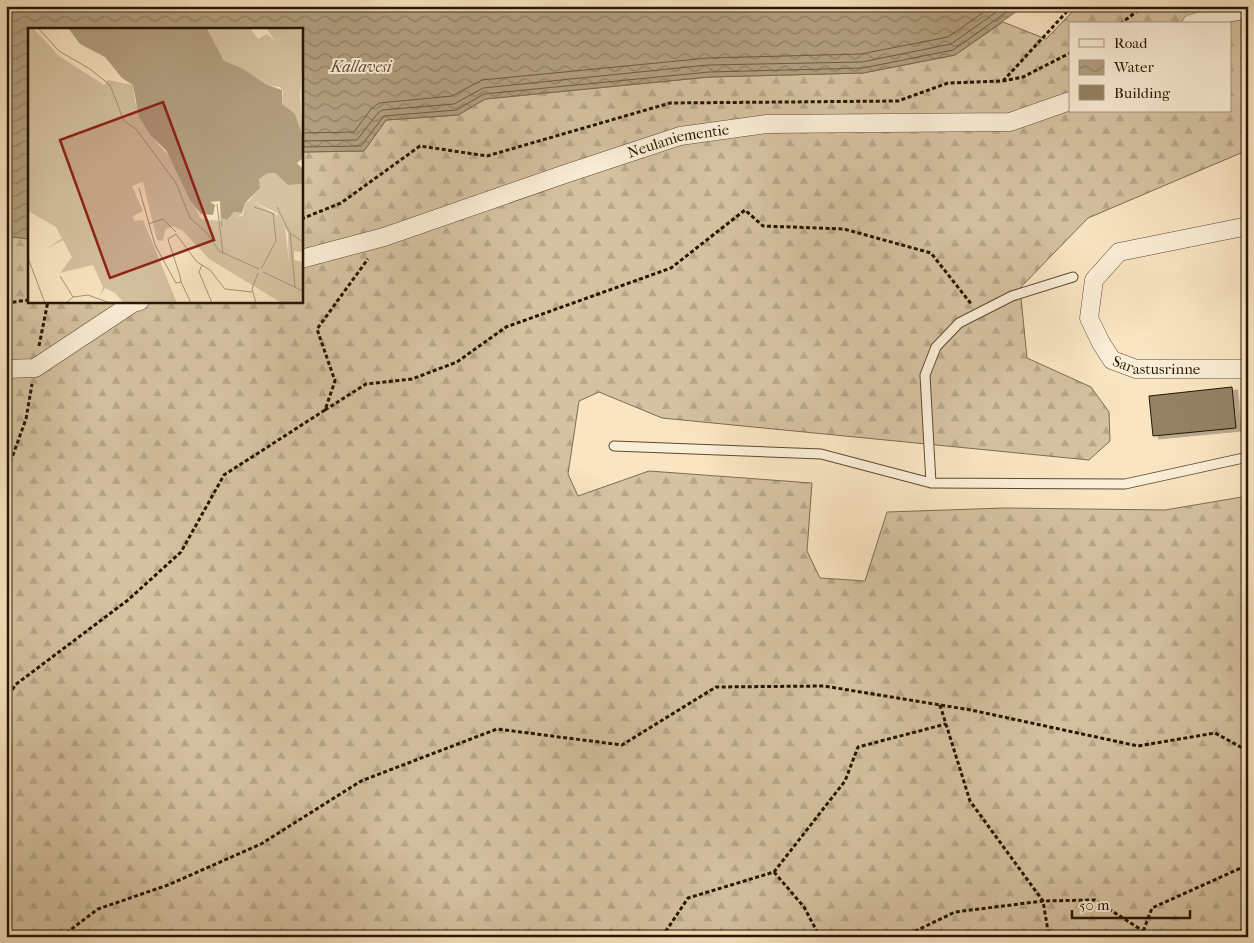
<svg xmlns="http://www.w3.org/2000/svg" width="1254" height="943" font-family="'IM FELL French Canon',serif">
<defs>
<pattern id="forest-firs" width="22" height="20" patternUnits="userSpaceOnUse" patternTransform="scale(1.25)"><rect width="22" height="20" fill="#d5c2a1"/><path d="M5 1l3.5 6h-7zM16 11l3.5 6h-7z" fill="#b7a689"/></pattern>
<pattern id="water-waves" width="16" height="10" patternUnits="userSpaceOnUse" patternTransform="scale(1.25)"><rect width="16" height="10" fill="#b29f80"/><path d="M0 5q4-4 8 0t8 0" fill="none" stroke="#918166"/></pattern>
<filter id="shadow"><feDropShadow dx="5.5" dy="3" stdDeviation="0" flood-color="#0004"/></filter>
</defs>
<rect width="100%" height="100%" fill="#f9e5c2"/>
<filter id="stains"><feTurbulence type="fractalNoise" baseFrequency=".004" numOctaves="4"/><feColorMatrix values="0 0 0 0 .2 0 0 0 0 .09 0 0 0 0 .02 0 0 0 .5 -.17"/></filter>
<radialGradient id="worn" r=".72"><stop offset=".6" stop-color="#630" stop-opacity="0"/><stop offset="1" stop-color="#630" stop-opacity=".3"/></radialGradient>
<path fill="url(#forest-firs)" stroke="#7e6c50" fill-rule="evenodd" d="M 1078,6 L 1248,6 L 1248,150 L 1088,218 L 1020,288 L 1027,358 L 1091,387 L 1109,412 L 1110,441 L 1089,460 L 662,418 L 599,392 L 579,401 L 568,474 L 578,496 L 649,471 L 812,483 L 807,551 L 820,578 L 865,581 L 887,512 L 1005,508 L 1165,510 L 1248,496 L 1248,937 L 6,937 L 6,236 L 29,239 L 29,301 L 301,301 L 302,152 L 364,151 L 386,120 L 458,115 L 485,99 L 709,77 L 863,73 L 955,55 L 1003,22 L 1046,39 ZM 1070,24 L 1230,24 L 1230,111 L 1070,111 Z"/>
<path fill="url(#water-waves)" stroke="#7a684d" d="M 6,6 L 1024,6 L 955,55 L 863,73 L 709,77 L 485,99 L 458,115 L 386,120 L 364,151 L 301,152 L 301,29 L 29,29 L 29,239 L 6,236 Z"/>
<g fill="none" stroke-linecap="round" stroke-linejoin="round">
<path stroke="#6c5a40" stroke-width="1" d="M 301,133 L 354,132 L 371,109 L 379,103 L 452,96 L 482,80 L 708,58 L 861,54 L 948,37 L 993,6
M 301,141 L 357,140 L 377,114 L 382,110 L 454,104 L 483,88 L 708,65 L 862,62 L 951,44 L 1005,6
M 301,147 L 361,146 L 384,116 L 456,110 L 484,94 L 709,72 L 863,68 L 953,50 L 1015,6"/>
</g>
<path fill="#948265" stroke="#271600" filter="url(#shadow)" d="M 1232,387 L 1236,428 L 1153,436 L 1149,396 Z"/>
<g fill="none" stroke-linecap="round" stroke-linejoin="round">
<g stroke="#5c4a30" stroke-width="11">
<path id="lane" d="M 614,446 L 821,454 L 931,483 L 1125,484 L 1248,457
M 931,483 L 925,375 L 936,347 L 959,323 L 1012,296 L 1073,277"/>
</g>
<g stroke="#5c4a30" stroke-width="19">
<g id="street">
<path d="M 1191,24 L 1228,13 L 1248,9"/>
<path id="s1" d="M 1248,226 L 1119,252 L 1094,280 L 1089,318 L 1101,343 L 1112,360 L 1136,369 L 1248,369"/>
<path id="s2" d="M 301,259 L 384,237 L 565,174 L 680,136 L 767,124 L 1010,122 L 1070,101"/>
<path d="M 6,369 L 35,368 L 133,303 L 140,301"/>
</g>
</g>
<path stroke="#271600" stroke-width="3" stroke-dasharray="4 2.5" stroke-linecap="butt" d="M 1120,24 L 1144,6
M 1003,81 L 1072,6
M 301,219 L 341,203 L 420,146 L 487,156 L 670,103 L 898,101 L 948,83 L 1003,81 L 1023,77 L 1070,53
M 6,303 L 29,300
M 39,346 L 48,301
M 325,410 L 366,384 L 412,379 L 457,362 L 506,327 L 671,268 L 745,210 L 763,226 L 844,229 L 931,253 L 972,305
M 6,474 L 26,419 L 32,384
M 6,701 L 15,685 L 128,600 L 181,552 L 224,475 L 325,410 L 335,381 L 317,329 L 368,259
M 940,705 L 970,801 L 1043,901 L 1049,937
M 774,872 L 804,907 L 820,937
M 61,937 L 98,909 L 168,885 L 261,844 L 361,781 L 497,729 L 622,745 L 716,687 L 824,686 L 971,710 L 1138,746 L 1215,733 L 1248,751
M 662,937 L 688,898 L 774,872 L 845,781 L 858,747 L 946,724
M 903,937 L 955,912 L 1043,901 L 1095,900 L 1143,931
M 1141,937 L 1152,908 L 1241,868 L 1248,866
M 1215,937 L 1248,929"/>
<use href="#lane" stroke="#fbeed7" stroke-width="9"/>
<use href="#street" stroke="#fbeed7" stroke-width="18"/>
</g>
<g text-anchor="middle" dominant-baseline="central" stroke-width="4" stroke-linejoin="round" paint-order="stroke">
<g font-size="15" fill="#271600" stroke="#fbeed7">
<text stroke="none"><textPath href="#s2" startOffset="396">Neulaniementie</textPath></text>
<text stroke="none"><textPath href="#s1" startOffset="301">Sarastusrinne</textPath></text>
</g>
<g font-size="16" font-style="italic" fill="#5f4d33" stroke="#fbeed7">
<text x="361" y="66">Kallavesi</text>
</g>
</g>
<g transform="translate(28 28)">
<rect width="275" height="275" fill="#f9e5c2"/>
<path d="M 238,0 L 262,0 L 264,5 L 247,13 Z" fill="#d5c2a1"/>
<path d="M 0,0 L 5,0 L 31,28 L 76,57 L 80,52 L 105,57 L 107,74 L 123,108 L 144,132 L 173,191 L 192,193 L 194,197 L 193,190 L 199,192 L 206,184 L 216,186 L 209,188 L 261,243 L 260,205 L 249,185 L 222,172 L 231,160 L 231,151 L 240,145 L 247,145 L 260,157 L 275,156 L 275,224 L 266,223 L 266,232 L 275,234 L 275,275 L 252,274 L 181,231 L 155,203 L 145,198 L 137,202 L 135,213 L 129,212 L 115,154 L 104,158 L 115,183 L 105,188 L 106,193 L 115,192 L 149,275 L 96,275 L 87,265 L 77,260 L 72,268 L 75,259 L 65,237 L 32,245 L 44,229 L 35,212 L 18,221 L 34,210 L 28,199 L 0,183 ZM 179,0 L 222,0 L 230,11 L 239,6 L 247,13 L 264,5 L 262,0 L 275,3 L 265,25 L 275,33 L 272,68 L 275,109 L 254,76 L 255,63 L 252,59 L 237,57 L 214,40 L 196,33 Z" fill="#d5c2a1"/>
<path d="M 273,4 L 275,6 L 275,33 L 265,25 L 263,12 L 264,5 ZM 222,172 L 256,191 L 262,243 L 246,245 L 214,229 L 196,197 L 204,189 L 215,188 L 217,175 Z" fill="#d5c2a1"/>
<path d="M 40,0 L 179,0 L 196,33 L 214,40 L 237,56 L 254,62 L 254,76 L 267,86 L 275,109 L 275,130 L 269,135 L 275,141 L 275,156 L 260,157 L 247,145 L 240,145 L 231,151 L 232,160 L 217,175 L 214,185 L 206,184 L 199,192 L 193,190 L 195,198 L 193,198 L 192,173 L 182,174 L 187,177 L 185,187 L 173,186 L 162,172 L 138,122 L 123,108 L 111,89 L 105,57 L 94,50 L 77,29 L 52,16 Z" fill="#b29f80"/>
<path fill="none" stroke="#a59274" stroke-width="1" d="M 10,0 L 31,23 L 62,41 L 82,57 L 96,93 L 108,101 L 148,155 L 162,190 L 179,205 L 191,223 L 231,241M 111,160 L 127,217 L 148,255 L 153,254 L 152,248 L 140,211 L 148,206 L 169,234 L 182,242 L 197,261 L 224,264M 189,176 L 195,226M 226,179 L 247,186M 249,179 L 262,205 L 275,214M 120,196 L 135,191 L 148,204M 262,205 L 267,259M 0,230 L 17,275M 174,237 L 171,244 L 184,275M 233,241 L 248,213 L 245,185M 235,244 L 275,263M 32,248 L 45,269M 153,254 L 163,275M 38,275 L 45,269 L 60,267 L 82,275M 228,275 L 224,261 L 230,245"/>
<path fill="#8f2418" fill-opacity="0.15" stroke="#8f2418" stroke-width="2.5" d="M 135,74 L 186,212 L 82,250 L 32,112 Z"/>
<rect width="275" height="275" fill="none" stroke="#271600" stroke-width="2.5"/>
</g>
<rect width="1254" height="943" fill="none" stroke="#f9e5c2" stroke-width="25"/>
<rect x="8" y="8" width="1239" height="928" fill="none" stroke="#271600" stroke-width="2.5"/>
<rect x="12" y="12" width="1229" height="918" fill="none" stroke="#271600"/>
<rect x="1069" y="22" width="162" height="90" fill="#fbeed7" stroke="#a69881"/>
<rect x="1079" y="39" width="25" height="8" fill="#fbeed7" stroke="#a69881"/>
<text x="1114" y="48" font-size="15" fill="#271600">Road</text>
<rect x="1079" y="60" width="25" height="15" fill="url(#water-waves)" stroke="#a69881"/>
<text x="1114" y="72" font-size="15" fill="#271600">Water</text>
<rect x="1079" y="85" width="25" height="15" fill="#948265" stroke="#a69881"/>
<text x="1114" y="98" font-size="15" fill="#271600">Building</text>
<path d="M1072 910v8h118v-8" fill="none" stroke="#271600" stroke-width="2.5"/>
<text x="1079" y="910" font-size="15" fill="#271600" stroke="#fbeed7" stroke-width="4" paint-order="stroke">50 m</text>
<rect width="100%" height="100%" filter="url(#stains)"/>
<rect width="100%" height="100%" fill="url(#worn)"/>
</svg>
